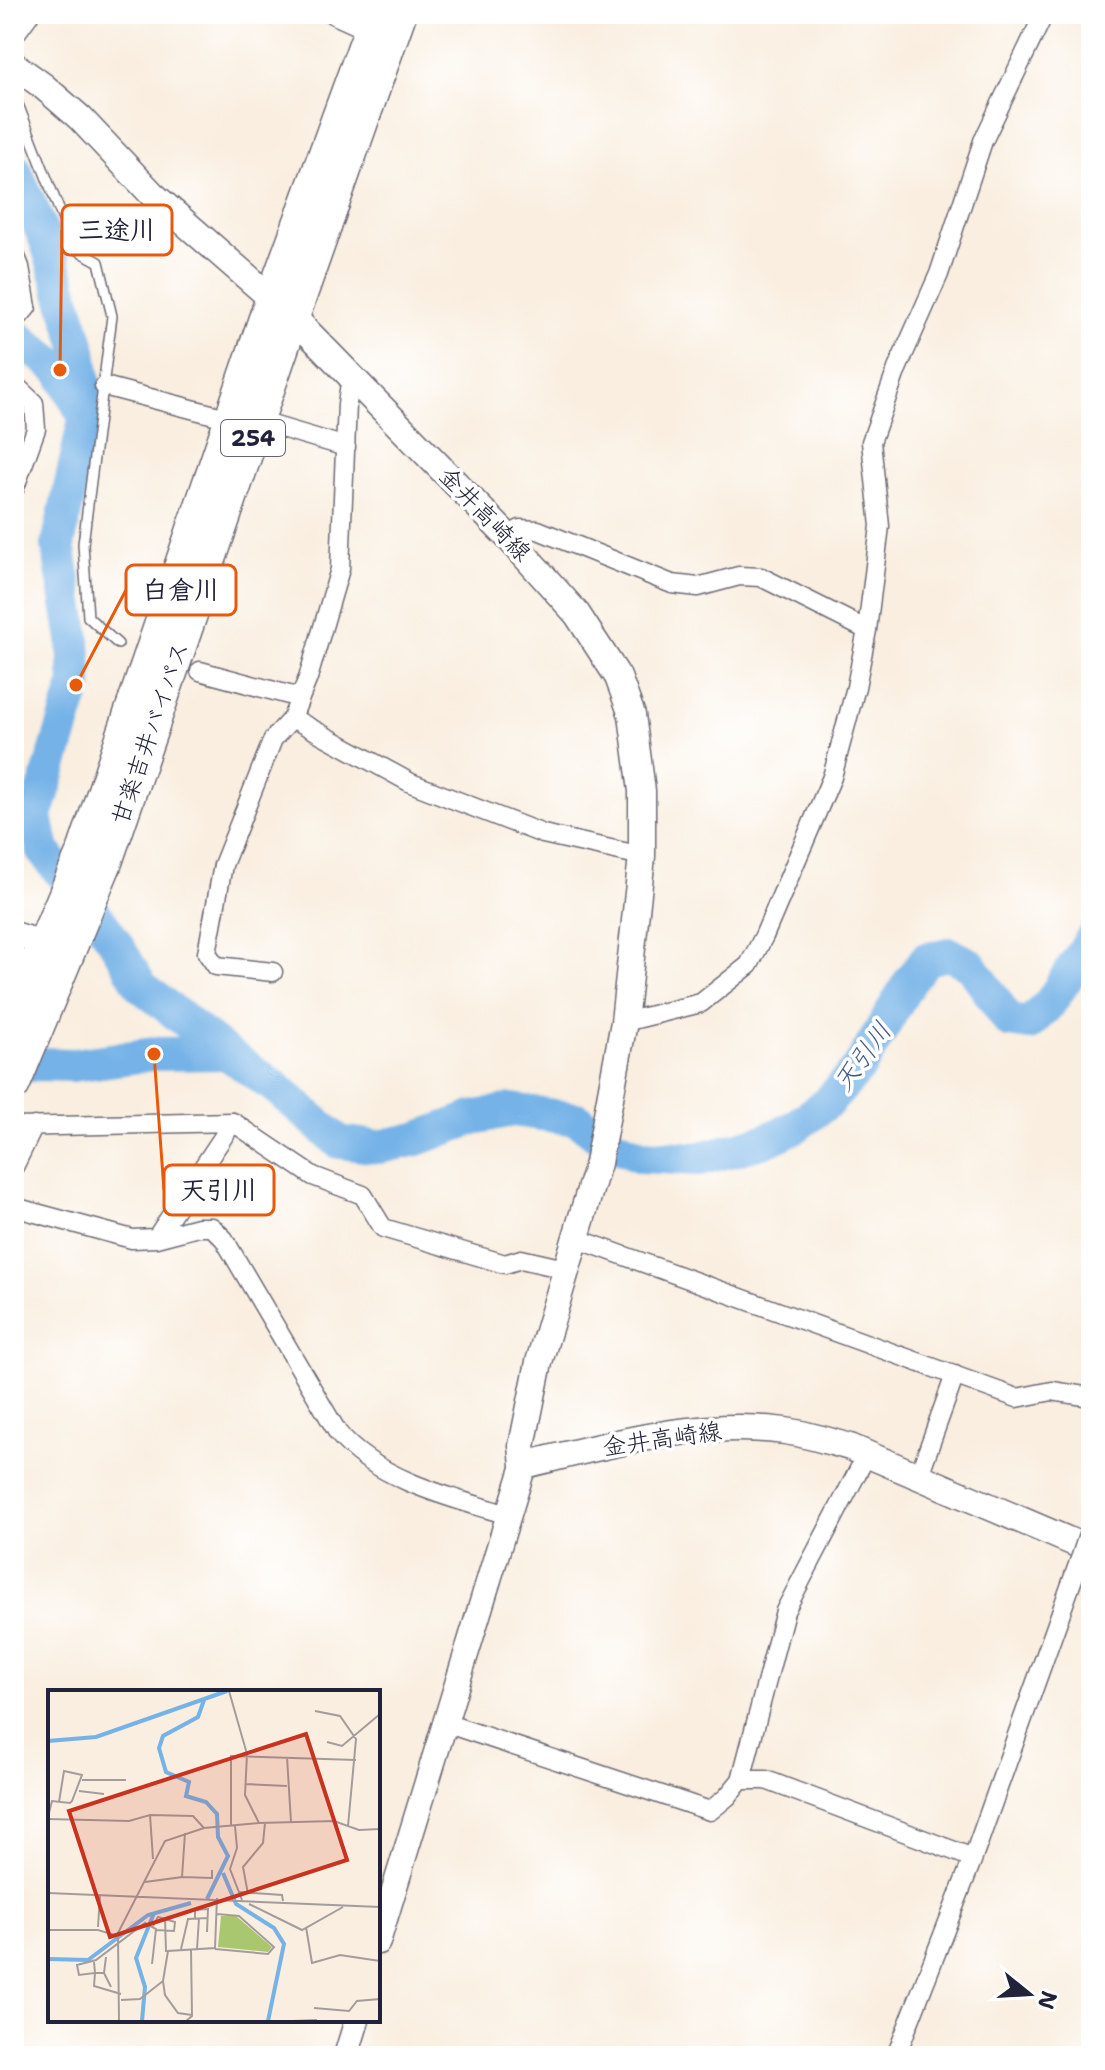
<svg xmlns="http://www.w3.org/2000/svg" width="1105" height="2070" font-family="'Shantell Sans','Klee One',sans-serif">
<rect width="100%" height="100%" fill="#fff"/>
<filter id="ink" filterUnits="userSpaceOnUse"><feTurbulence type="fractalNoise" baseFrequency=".0125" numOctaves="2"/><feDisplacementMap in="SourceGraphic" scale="16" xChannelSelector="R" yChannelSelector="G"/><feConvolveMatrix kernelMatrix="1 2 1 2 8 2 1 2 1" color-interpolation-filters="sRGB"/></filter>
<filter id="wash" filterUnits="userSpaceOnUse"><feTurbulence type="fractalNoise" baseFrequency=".006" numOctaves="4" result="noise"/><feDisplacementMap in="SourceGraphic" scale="32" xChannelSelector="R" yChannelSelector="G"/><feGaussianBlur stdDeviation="1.8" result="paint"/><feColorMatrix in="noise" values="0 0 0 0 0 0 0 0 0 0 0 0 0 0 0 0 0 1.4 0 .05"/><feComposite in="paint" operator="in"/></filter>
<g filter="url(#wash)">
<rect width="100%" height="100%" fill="#f9eedf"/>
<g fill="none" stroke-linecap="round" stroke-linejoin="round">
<path stroke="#74b2e7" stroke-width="34" d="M 14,168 L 47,243 L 80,350 L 85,392 L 85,419 L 58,545 L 74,639 L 76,685 L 36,816 L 43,851 L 94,912 L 115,942 L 141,986 L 226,1053 L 274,1086 L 339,1142 L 379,1147 L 417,1139 L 473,1118 L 512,1110 L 577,1119 L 604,1140 L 641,1156 L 699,1159 L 765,1141 L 795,1127 L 828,1102 L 859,1068 L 908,984 L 926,959 L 949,954 L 971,965 L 1009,1021 L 1029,1024 L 1050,1003 L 1091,940
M 14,334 L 60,370 L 81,410
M 14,1068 L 36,1064 L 73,1065 L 154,1054 L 226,1053"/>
</g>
</g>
<g filter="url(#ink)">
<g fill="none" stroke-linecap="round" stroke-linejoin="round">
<g stroke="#6d6974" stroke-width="12">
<path id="service" d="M 14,94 L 74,248 L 99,262 L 112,316 L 83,544 L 88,617 L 118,644"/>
</g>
<g stroke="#6d6974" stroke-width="21">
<path id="minor" d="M 332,14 L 370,31
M 14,252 L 20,267 L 27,307 L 14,322
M 351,376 L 347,404 L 340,569 L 308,678 L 292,718 L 411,783 L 543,834 L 642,856
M 14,384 L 34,403 L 36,429 L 14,490
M 104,386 L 230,419
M 258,421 L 346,447
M 508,537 L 520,529 L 538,530 L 672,584 L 698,587 L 739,576 L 761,577 L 867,630 L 880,526 L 871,442 L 897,369 L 939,274 L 983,141 L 1044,14
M 200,671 L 300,698
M 273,972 L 216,966 L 207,953 L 223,865 L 273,739 L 292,718
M 624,1022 L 701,1003 L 749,965 L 764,936 L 832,777 L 856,687 L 867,630
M 14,1127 L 233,1122 L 313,1176 L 363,1195 L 383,1228 L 505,1264 L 521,1259 L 565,1269
M 14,1167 L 34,1126
M 14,1207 L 132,1239 L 156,1238 L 198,1227 L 212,1227 L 224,1239 L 338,1433 C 375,1479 454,1499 509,1515
M 156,1238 L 233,1122
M 575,1238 L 1017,1398 L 1052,1391 L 1091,1397
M 919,1475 L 955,1375
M 445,1723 L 710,1811 L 727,1797 L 741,1780 L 766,1780 L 973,1858
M 741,1780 L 785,1611 L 867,1454
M 896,2056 L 973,1858 L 1080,1559"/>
</g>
<g stroke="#6d6974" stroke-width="27">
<path id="tertiary" d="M 14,934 L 45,944
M 378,1942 L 524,1465
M 346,2056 L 357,2020"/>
</g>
<g stroke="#6d6974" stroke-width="29">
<path id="secondary" d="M 14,29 L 25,14
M 14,65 L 43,86 L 80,118 L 152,194 L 293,317 L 508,537 L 577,614 L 618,677 L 632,715 L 642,791 L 642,856 L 624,1022 L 598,1163 L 539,1362 L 522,1446 L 524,1465 C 608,1445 697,1419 785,1431 C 807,1434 828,1441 850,1447 L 1091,1550"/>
</g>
<g stroke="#6d6974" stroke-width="35">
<path id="trunk" d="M 14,1014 L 84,849 L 272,298 L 376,14
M 14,1084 L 106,862 L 293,317 L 400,14"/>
</g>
<use href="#service" stroke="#fff" stroke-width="9"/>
<use href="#minor" stroke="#fff" stroke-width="18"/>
<use href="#tertiary" stroke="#fff" stroke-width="24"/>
<use href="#secondary" stroke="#fff" stroke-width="26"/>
<use href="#trunk" stroke="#fff" stroke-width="32"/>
<g stroke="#6d6974" stroke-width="21" stroke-linecap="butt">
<path id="minor-bridge" d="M 1080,1559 L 1088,1535"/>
</g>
<use href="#minor-bridge" stroke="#fff" stroke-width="18"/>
</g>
</g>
<g text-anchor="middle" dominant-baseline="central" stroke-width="7" stroke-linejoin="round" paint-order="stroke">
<rect fill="#fff" stroke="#646476" stroke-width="2" x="221" y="420" width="64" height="36" rx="6"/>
<g font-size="22" font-weight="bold" fill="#22223b">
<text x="253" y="438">254</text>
</g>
<g font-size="24" fill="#22223b" stroke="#fff">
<text transform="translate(485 514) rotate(46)">金井高崎線</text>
<text transform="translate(150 733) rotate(-71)">甘楽吉井バイパス</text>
<text transform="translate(662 1439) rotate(-8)">金井高崎線</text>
</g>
<g font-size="26" font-style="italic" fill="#435c80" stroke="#fff">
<text transform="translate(862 1056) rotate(-54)">天引川</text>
</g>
</g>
<g transform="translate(48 1690)">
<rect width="332" height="332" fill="#f9eedf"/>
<path d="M 173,226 L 188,226 L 224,257 L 220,262 L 170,257 Z" fill="#a9c76f"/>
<path fill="none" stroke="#74b2e7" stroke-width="4" d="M 156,10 L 150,27 L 115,46 L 111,58 L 118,82 L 141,92 L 138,106 L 158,112 L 169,124 L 170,147 L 180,166 L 159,209M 0,51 L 48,47 L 179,1M 175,183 L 188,214 L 226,238 L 236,254 L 220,331M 0,269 L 40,270 L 100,225 L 143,213M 94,331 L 97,297 L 88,268 L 106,223"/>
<path fill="none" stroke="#a39c9d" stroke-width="2" d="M 267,21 L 292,26 L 308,49 L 300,136M 279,52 L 294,56 L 332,24M 239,67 L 243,132M 34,90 L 78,90M 198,94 L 239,96M 31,101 L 56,104M 102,125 L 145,126 L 156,138M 0,127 L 4,111 L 22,113 L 24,111 L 34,85 L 16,81 L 11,112M 0,129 L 81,131 L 102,125 L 105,169M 211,133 L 286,131 L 311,140 L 332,139M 183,136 L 183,66 L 308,70M 187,136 L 189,158 L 182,179 L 194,210M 134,187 L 164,188 L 164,180M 97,192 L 134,187 L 137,143M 190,202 L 234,205 L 235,211M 0,203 L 332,217M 200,204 L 195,177 L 215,153 L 217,133M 201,214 L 254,240 L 295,217M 117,228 L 118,262M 147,228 L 147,220 L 160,219 L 159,242M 105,236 L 110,227 L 127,232 L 126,241 L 108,240M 50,237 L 52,205M 258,237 L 264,273 L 292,265 L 332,271M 0,240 L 50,240 L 70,246 L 71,331M 69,245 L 117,151 L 156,138 L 211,133 L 197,105 L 199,64 L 181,1M 133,259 L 140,229 L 160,228M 149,259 L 151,228M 167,259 L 220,264 L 226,257 L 191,226 L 169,224M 58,267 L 56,283 L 63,297M 46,272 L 47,283 L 31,285 L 29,275 L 48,270 L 97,233 L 108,239 L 104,274M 56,283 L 47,283 L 46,296 L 73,304M 115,291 L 117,305 L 130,323 L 144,325M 73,310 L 92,309 L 115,291 L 120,261 L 167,258 L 169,208M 266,318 L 301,321 L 309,311 L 332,309M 138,331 L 144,326 L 143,259M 244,331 L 269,330"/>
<path fill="#c8321e" fill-opacity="0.15" stroke="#c8321e" stroke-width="4" d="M 258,44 L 299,170 L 62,247 L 21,121 Z"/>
<rect width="332" height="332" fill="none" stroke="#22223b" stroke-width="4"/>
</g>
<path fill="none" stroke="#e8590c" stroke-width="3" d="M60 370L62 230M76 685L126 590M154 1054L164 1190"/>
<g fill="#e8590c" stroke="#fff" stroke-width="3">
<circle cx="60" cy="370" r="8"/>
<circle cx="76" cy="685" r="8"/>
<circle cx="154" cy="1054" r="8"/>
</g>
<g fill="#fff" stroke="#e8590c" stroke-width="3">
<rect x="62" y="205" width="110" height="50" rx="8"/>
<rect x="126" y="565" width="110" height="50" rx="8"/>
<rect x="164" y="1165" width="110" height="50" rx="8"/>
</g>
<g font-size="26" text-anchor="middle" font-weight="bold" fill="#22223b">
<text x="117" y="239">三途川</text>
<text x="181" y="599">白倉川</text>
<text x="219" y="1199">天引川</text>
</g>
<rect width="1105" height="2070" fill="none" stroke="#fff" stroke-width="48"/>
<g transform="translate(1029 1994) rotate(108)" stroke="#ffffff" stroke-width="6" paint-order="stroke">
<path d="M0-6L14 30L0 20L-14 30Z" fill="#22223b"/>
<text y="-12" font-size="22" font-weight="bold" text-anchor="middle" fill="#22223b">N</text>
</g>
</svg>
